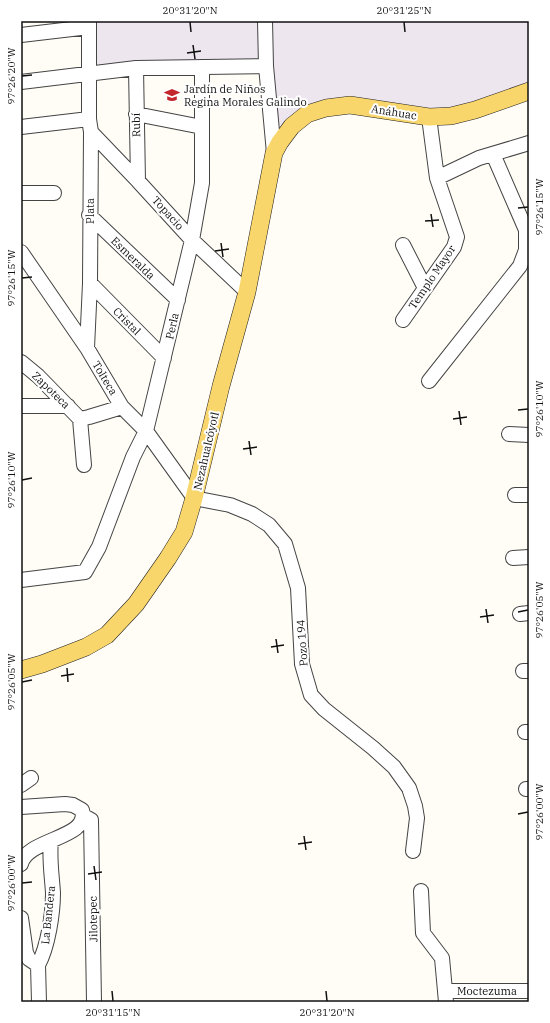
<svg xmlns="http://www.w3.org/2000/svg" width="550" height="1023" font-family="'IBM Plex Serif',serif">
<rect width="100%" height="100%" fill="#fffdf5"/>
<path fill="#eee6ef" d="M 94,21 L 529,21 L 529,82 L 455,109 L 428,112 L 369,105 L 289,118 L 282,125 L 278,125 L 273,68 L 95,67 Z"/>
<g fill="none" stroke-linecap="round" stroke-linejoin="round">
<g stroke="#444" stroke-width="16">
<path id="minor" d="M 265,21 L 266,66 L 274,153
M 21,35 L 89,27
M 136,68 L 138,181
M 21,82 L 136,68 L 266,66
M 136,114 L 202,127
M 21,127 L 89,119
M 91,132 L 138,181 L 192,240 L 247,292
M 493,154 L 526,230
M 437,178 L 479,158 L 529,143
M 21,193 L 54,193
M 89,215 L 178,300
M 403,245 L 425,288
M 21,252 L 87,348 L 122,407 L 146,431 L 194,498 L 230,505 L 252,514 L 269,525 L 285,544 L 298,588 L 302,664 L 311,695 L 324,709 L 373,748 L 394,767 L 409,788 L 415,806 L 417,818 L 413,851
M 90,283 L 164,358
M 403,320 L 454,247 L 457,237 L 437,178 L 429,117
M 87,348 L 90,283 L 91,132 L 89,119 L 89,21
M 21,362 L 38,376 L 80,419
M 429,381 L 520,266 L 526,250 L 526,230 L 529,229
M 21,406 L 68,406
M 80,419 L 84,465
M 80,419 L 89,417 L 122,407
M 509,434 L 529,435
M 515,495 L 529,495
M 513,558 L 529,557
M 21,580 L 85,572 L 99,547 L 133,457 L 146,431 L 192,240 L 202,183 L 202,67
M 520,614 L 529,613
M 523,671 L 529,671
M 525,732 L 529,732
M 21,785 L 31,778
M 526,789 L 529,789
M 21,807 L 65,804 L 73,805 L 82,810 C 91,839 27,838 21,864
M 84,816 L 91,820 L 94,1002
M 421,891 L 423,933 L 442,958 L 446,1002
M 21,918 L 26,953 L 29,959 L 38,965 L 39,1002
M 38,965 C 48,947 53,913 53,893 C 52,876 49,858 51,841
M 445,991 L 529,991"/>
</g>
<g stroke="#222" stroke-width="18">
<path id="major" d="M 21,670 L 42,664 L 86,647 L 107,635 L 136,604 L 168,558 L 184,532 L 194,498 L 221,386 L 247,292 L 274,153 L 280,142 L 292,126 L 307,114 L 326,108 L 350,105 L 429,117 L 451,116 L 475,110 L 529,91"/>
</g>
<use href="#minor" stroke="#fff" stroke-width="14"/>
<use href="#major" stroke="#f9d66b" stroke-width="17"/>
</g>
<path fill="none" stroke="#111" stroke-width="1.5" d="M 190,22 L 191,32M 404,22 L 405,32M 193,45 L 195,59M 187,53 L 201,51M 22,76 L 32,75M 518,208 L 528,207M 431,214 L 433,227M 425,221 L 439,220M 221,243 L 223,257M 215,251 L 229,249M 22,278 L 32,277M 518,410 L 528,409M 459,411 L 461,425M 453,419 L 467,417M 249,441 L 251,455M 243,449 L 257,447M 22,480 L 32,478M 486,609 L 488,623M 518,612 L 528,610M 480,617 L 494,615M 276,639 L 278,653M 271,647 L 284,645M 67,668 L 68,682M 61,676 L 74,674M 22,682 L 32,680M 518,814 L 528,812M 304,836 L 306,850M 298,844 L 312,842M 94,866 L 96,880M 88,874 L 102,872M 22,883 L 32,882M 112,991 L 113,1001M 326,991 L 327,1001"/>
<defs>
<g id="school-bare" transform="scale(1.2)"><path d="M0-5L7-2L0 1L-7-2ZM-4 1L0 2.5L4 1V4Q0 6-4 4Z" fill="#c4262e" stroke="#fff" stroke-width="2.5" paint-order="stroke"/></g>
</defs>
<g fill-rule="evenodd">
<use href="#school-bare" x="172" y="95"/>
</g>
<g text-anchor="middle" dominant-baseline="central" stroke-width="4" stroke-linejoin="round" paint-order="stroke">
<g font-size="11" fill="#111" stroke="#fff" text-anchor="start">
<text x="184" y="89">Jardín de Niños<tspan x="184" dy="13">Regina Morales Galindo</tspan></text>
</g>
<g font-size="11" fill="#111" stroke="#fff">
<text transform="translate(394 112) rotate(9)">Anáhuac</text>
<text transform="translate(136 125) rotate(-91)">Rubí</text>
<text transform="translate(90 211) rotate(-90)">Plata</text>
<text transform="translate(168 213) rotate(48)">Topacio</text>
<text transform="translate(133 258) rotate(44)">Esmeralda</text>
<text transform="translate(432 277) rotate(-56)">Templo Mayor</text>
<text transform="translate(127 321) rotate(45)">Cristal</text>
<text transform="translate(172 326) rotate(-77)">Perla</text>
<text transform="translate(105 378) rotate(59)">Tolteca</text>
<text transform="translate(51 390) rotate(44)">Zapoteca</text>
<text transform="translate(206 451) rotate(-77)">Nezahualcóyotl</text>
<text transform="translate(302 643) rotate(-94)">Pozo 194</text>
<text transform="translate(48 915) rotate(-84)">La Bandera</text>
<text transform="translate(93 919) rotate(-91)">Jilotepec</text>
<text x="487" y="991">Moctezuma</text>
</g>
</g>
<rect width="550" height="1023" fill="none" stroke="#ffffff" stroke-width="44"/>
<rect x="22" y="22" width="506" height="979" fill="none" stroke="#111" stroke-width="1.5"/>
<g font-size="10" text-anchor="middle" fill="#111">
<text x="190" y="14">20°31'20"N</text>
<text x="404" y="14">20°31'25"N</text>
<text transform="translate(11 76) rotate(-90)" y="4">97°26'20"W</text>
<text transform="translate(539 207) rotate(-90)" y="4">97°26'15"W</text>
<text transform="translate(11 278) rotate(-90)" y="4">97°26'15"W</text>
<text transform="translate(539 409) rotate(-90)" y="4">97°26'10"W</text>
<text transform="translate(11 480) rotate(-90)" y="4">97°26'10"W</text>
<text transform="translate(539 610) rotate(-90)" y="4">97°26'05"W</text>
<text transform="translate(11 682) rotate(-90)" y="4">97°26'05"W</text>
<text transform="translate(539 812) rotate(-90)" y="4">97°26'00"W</text>
<text transform="translate(11 883) rotate(-90)" y="4">97°26'00"W</text>
<text x="113" y="1016">20°31'15"N</text>
<text x="327" y="1016">20°31'20"N</text>
</g>
</svg>
